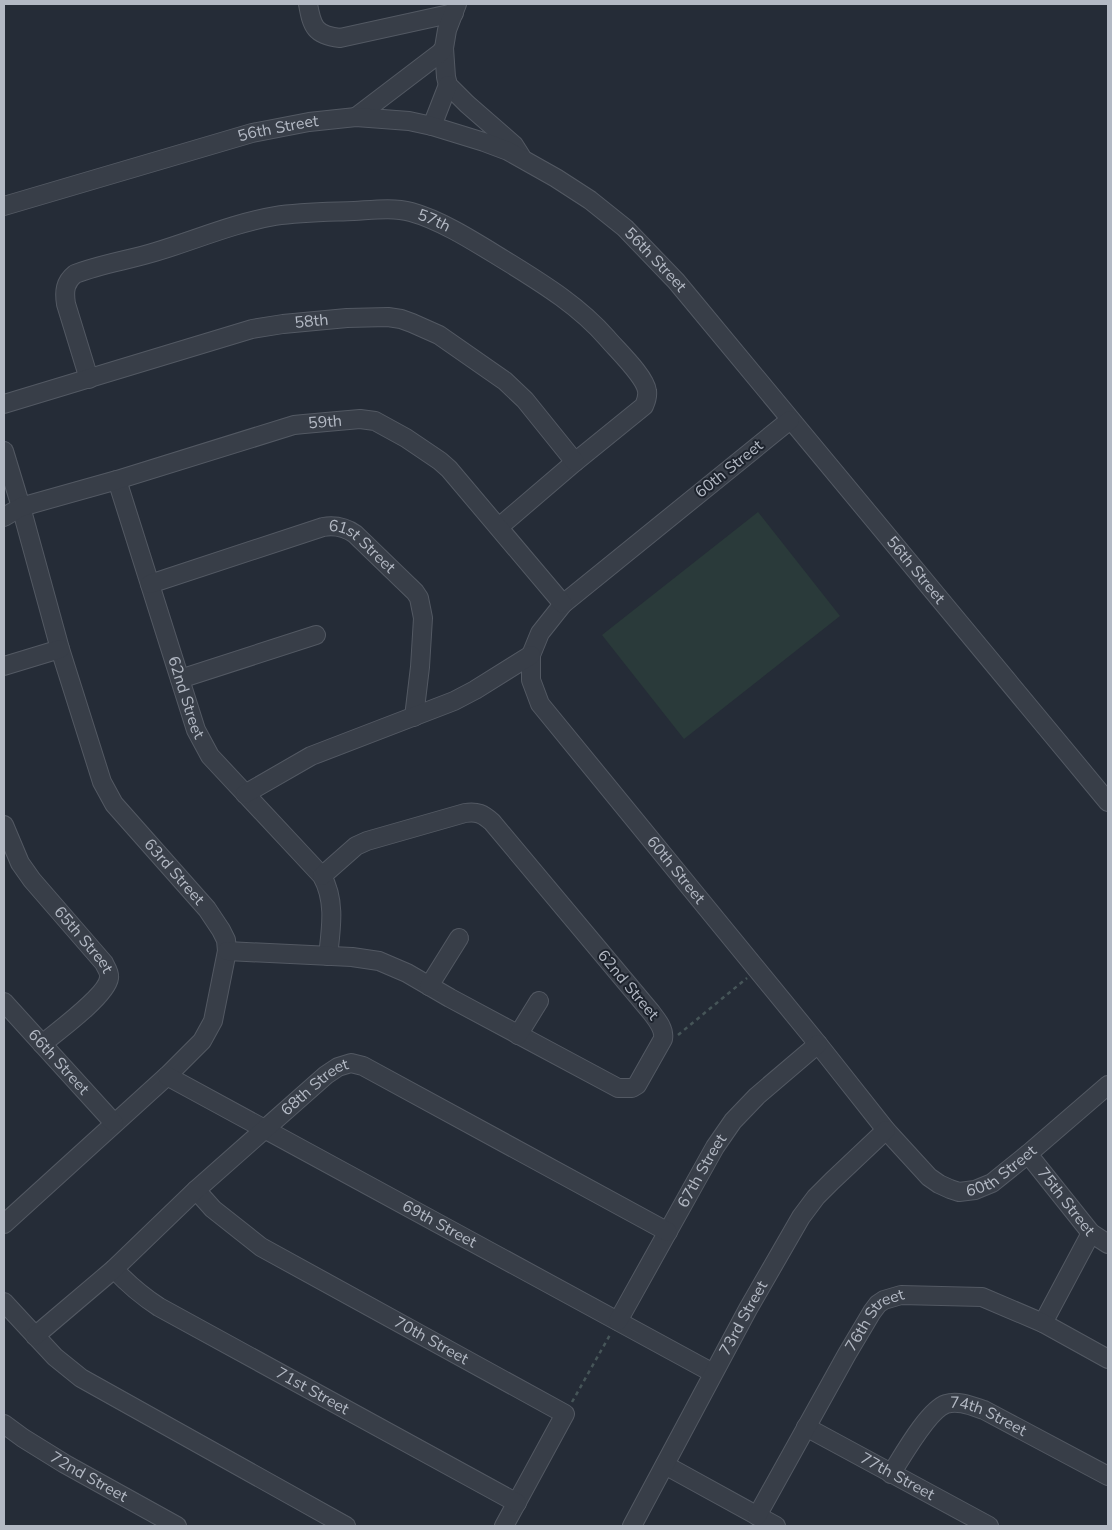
<svg xmlns="http://www.w3.org/2000/svg" width="1112" height="1530" font-family="'Nunito Sans',sans-serif">
<rect width="100%" height="100%" fill="#252c37"/>
<path fill="#2a3a3a" d="M 758,512 L 840,616 L 684,739 L 602,635 Z"/>
<g fill="none" stroke-linecap="round" stroke-linejoin="round">
<g stroke="#535963" stroke-width="20">
<g id="minor">
<path d="M 308,4 C 312,27 315,35 340,38 L 454,13"/>
<path d="M 444,48 L 446,77 L 448,85 L 467,104 L 514,145 L 521,156"/>
<path d="M 356,117 L 440,53 L 444,48 L 447,30 L 457,4"/>
<path d="M 432,126 L 448,85"/>
<path id="s1" d="M 4,206 L 252,133 L 309,122 L 356,117 L 409,121 L 432,126 L 484,142 L 508,151 L 556,178 L 590,200 L 625,228 L 676,281 L 1108,802"/>
<path id="s2" d="M 89,379 L 66,304 C 64,291 65,282 75,274 C 101,264 129,260 155,252 C 195,240 234,223 275,216 C 301,212 328,212 354,211 C 372,210 393,207 411,212 C 444,221 481,246 511,264 C 545,285 580,307 607,338 C 617,350 645,376 647,391 C 648,397 646,401 644,406 L 575,462 L 499,527"/>
<path id="s3" d="M 4,404 L 252,329 L 283,324 L 347,318 L 388,317 L 401,319 L 412,323 L 439,335 L 505,381 L 525,400 L 575,462"/>
<path id="s4" d="M 790,420 L 563,604 L 540,633 L 531,655 L 531,680 L 540,704 L 818,1044 L 886,1130 L 929,1177 L 939,1184 L 950,1189 L 959,1192 L 975,1190 L 992,1183 L 1028,1154 L 1108,1085"/>
<path id="s5" d="M 4,451 L 21,507 L 60,649 L 102,782 L 114,804 L 207,909 L 221,930 L 226,940 L 227,951 L 213,1021 L 202,1041 L 167,1076 L 4,1224"/>
<path id="s6" d="M 117,480 L 196,730 L 210,756 L 322,876 C 336,901 331,929 328,956"/>
<path id="s7" d="M 4,517 L 21,507 L 117,480 L 294,425 L 304,424 L 360,419 L 375,421 L 406,438 L 440,461 L 449,469 L 563,604"/>
<path id="s8" d="M 150,584 L 323,527 C 335,525 345,527 355,534 L 415,592 L 419,598 L 423,618 L 420,667 L 414,717"/>
<path d="M 4,666 L 60,649"/>
<path d="M 180,679 L 316,635"/>
<path d="M 245,794 L 311,756 L 454,701 L 475,690 L 531,655"/>
<path id="s9" d="M 4,825 L 20,863 L 32,880 L 104,963 C 106,968 110,972 109,978 C 107,995 57,1032 42,1044"/>
<path d="M 227,951 L 352,957 L 379,961 L 407,973 L 450,998 L 618,1088 L 632,1088 L 637,1085 L 663,1039 C 665,1029 657,1020 651,1012 L 492,822 C 483,814 477,811 465,813 L 367,841 L 356,846 L 322,876"/>
<path d="M 429,986 L 459,938"/>
<path id="s10" d="M 4,1002 L 114,1123"/>
<path d="M 518,1035 L 539,1001"/>
<path id="s11" d="M 167,1076 L 713,1373"/>
<path id="s12" d="M 1028,1154 L 1091,1233 L 1108,1244"/>
<path id="s13" d="M 196,1190 L 213,1209 L 261,1247 L 565,1414 L 504,1526"/>
<path id="s14" d="M 114,1269 C 128,1284 142,1296 159,1307 L 517,1503"/>
<path d="M 4,1302 L 55,1357 L 81,1378 L 346,1526"/>
<path id="s15" d="M 618,1321 L 715,1147 L 733,1121 L 757,1096 L 818,1044"/>
<path d="M 1043,1323 L 1091,1233"/>
<path id="s16" d="M 35,1336 L 114,1269 L 196,1190 L 326,1075 L 338,1067 L 351,1063 L 363,1066 L 668,1232"/>
<path id="s17" d="M 4,1424 L 23,1438 L 65,1464 L 177,1526"/>
<path id="s18" d="M 806,1427 L 989,1526"/>
<path d="M 665,1465 L 776,1526"/>
<path id="s19" d="M 891,1474 C 902,1457 928,1410 946,1404 C 958,1400 972,1406 984,1410 L 1108,1476"/>
<path id="s20" d="M 757,1516 L 847,1354 L 872,1312 L 878,1304 L 884,1300 L 901,1295 L 982,1297 L 1043,1323 L 1108,1359"/>
<path id="s21" d="M 632,1526 L 748,1309 L 801,1217 L 816,1197 L 832,1181 L 886,1130"/>
</g>
</g>
<path stroke="#465558" stroke-width="2.5" stroke-dasharray="4 4" stroke-linecap="butt" d="M 678,1035 L 747,978
M 572,1402 L 611,1333"/>
<use href="#minor" stroke="#383e48" stroke-width="18"/>
</g>
<g text-anchor="middle" dominant-baseline="central" stroke-width="4" stroke-linejoin="round" paint-order="stroke">
<g font-size="16" fill="#b3b9c4" stroke="#1d232d">
<text stroke="none"><textPath href="#s1" startOffset="285">56th Street</textPath></text>
<text stroke="none"><textPath href="#s2" startOffset="481">57th</textPath></text>
<text stroke="none"><textPath href="#s1" startOffset="705">56th Street</textPath></text>
<text stroke="none"><textPath href="#s3" startOffset="319">58th</textPath></text>
<text stroke="none"><textPath href="#s7" startOffset="336">59th</textPath></text>
<text transform="translate(729 469) rotate(-39)">60th Street</text>
<text stroke="none"><textPath href="#s8" startOffset="228">61st Street</textPath></text>
<text stroke="none"><textPath href="#s1" startOffset="1110">56th Street</textPath></text>
<text stroke="none"><textPath href="#s6" startOffset="228">62nd Street</textPath></text>
<text stroke="none"><textPath href="#s4" startOffset="618">60th Street</textPath></text>
<text stroke="none"><textPath href="#s5" startOffset="461">63rd Street</textPath></text>
<text stroke="none"><textPath href="#s9" startOffset="141">65th Street</textPath></text>
<text transform="translate(628 985) rotate(50)">62nd Street</text>
<text stroke="none"><textPath href="#s10" startOffset="81">66th Street</textPath></text>
<text stroke="none"><textPath href="#s16" startOffset="375">68th Street</textPath></text>
<text stroke="none"><textPath href="#s4" startOffset="1098">60th Street</textPath></text>
<text stroke="none"><textPath href="#s15" startOffset="172">67th Street</textPath></text>
<text stroke="none"><textPath href="#s12" startOffset="61">75th Street</textPath></text>
<text stroke="none"><textPath href="#s11" startOffset="310">69th Street</textPath></text>
<text stroke="none"><textPath href="#s21" startOffset="236">73rd Street</textPath></text>
<text stroke="none"><textPath href="#s20" startOffset="231">76th Street</textPath></text>
<text stroke="none"><textPath href="#s13" startOffset="281">70th Street</textPath></text>
<text stroke="none"><textPath href="#s14" startOffset="234">71st Street</textPath></text>
<text stroke="none"><textPath href="#s19" startOffset="135">74th Street</textPath></text>
<text stroke="none"><textPath href="#s17" startOffset="100">72nd Street</textPath></text>
<text stroke="none"><textPath href="#s18" startOffset="104">77th Street</textPath></text>
</g>
</g>
<rect width="1112" height="1530" fill="none" stroke="#b3b9c4" stroke-width="10"/>
</svg>
